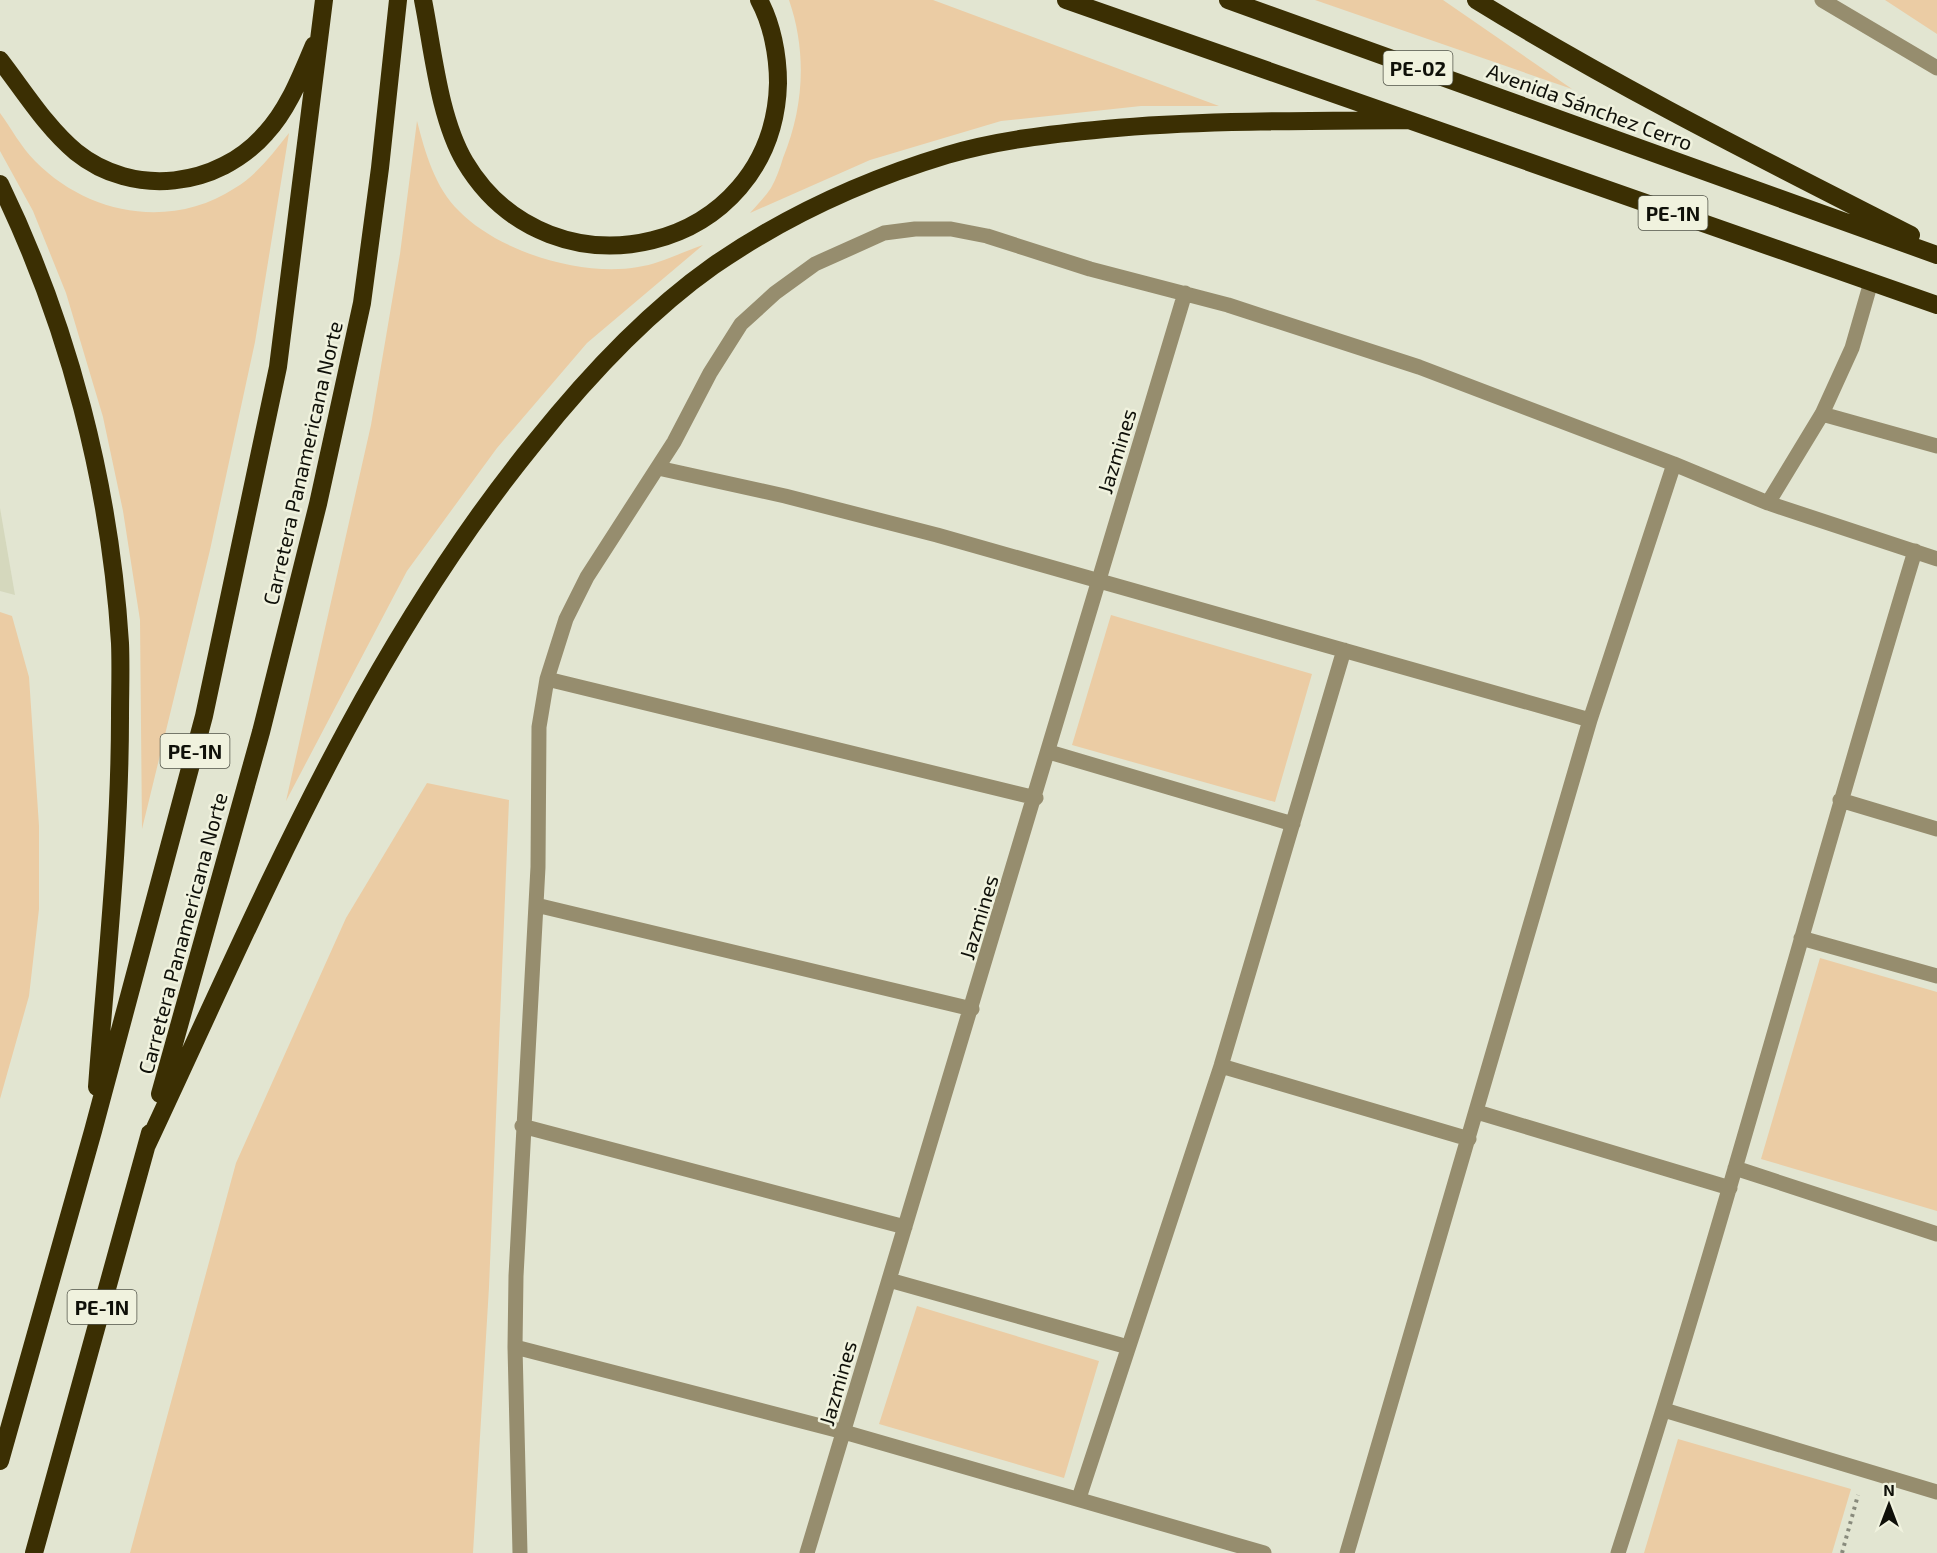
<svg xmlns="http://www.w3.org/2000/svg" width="1937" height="1553" font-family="'Exo 2',sans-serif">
<rect width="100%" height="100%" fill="#e2e5d1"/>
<path fill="#d5d8bd" d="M 0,508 L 15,595 L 0,591 Z"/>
<path fill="#ebcca4" d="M 789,0 L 933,0 L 1219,106 L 1141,106 L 1001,121 L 870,160 L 750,213 C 757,205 765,197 771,188 C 776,179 780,168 783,158 C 804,107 807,52 789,0 Z
M 1315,0 L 1443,0 L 1572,89 Z
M 1885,0 L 1937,0 L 1937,34 Z
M 0,113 C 11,128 21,147 35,161 C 88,215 171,230 235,188 C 258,174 273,153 289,133 L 255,342 L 210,550 L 142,829 L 140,620 L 123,511 L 103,417 L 66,293 L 33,211 L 0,151 Z
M 417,121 C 425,152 435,188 459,211 C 499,252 582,277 638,267 C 660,264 682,252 703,245 L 587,343 L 497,448 L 407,571 L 286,801 L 371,425 L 400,254 Z
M 0,612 L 12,616 L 29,677 L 39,826 L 39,909 L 29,996 L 0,1099 Z
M 1111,615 L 1312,674 L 1275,802 L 1072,745 Z
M 427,783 L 509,800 L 489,1287 L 473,1553 L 130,1553 L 236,1163 L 346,918 Z
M 1820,958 L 1937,992 L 1937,1211 L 1761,1159 Z
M 917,1306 L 1099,1361 L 1064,1478 L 879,1424 Z
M 1678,1439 L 1851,1489 L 1832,1553 L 1644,1553 Z"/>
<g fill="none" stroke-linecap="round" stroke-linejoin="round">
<path stroke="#888a7c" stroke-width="4" stroke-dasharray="3 4.5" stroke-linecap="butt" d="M 1842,1553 L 1858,1495"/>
<path stroke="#968d6e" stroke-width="15" d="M 1822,0 L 1937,68
M 1822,414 L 1937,446
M 658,468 L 785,496 L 937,535 L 1590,720
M 1768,503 L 1822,414 L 1852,348 L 1871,282
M 547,679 L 1036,798
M 1049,752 L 1293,824
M 1840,800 L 1937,829
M 536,905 L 972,1009
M 1801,938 L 1937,976
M 1221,1066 L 1469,1139
M 1477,1112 L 1730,1188
M 522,1126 L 905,1227
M 1735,1168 L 1937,1234
M 889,1280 L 1128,1347
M 515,1347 L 844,1432 L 1264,1553
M 1664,1410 L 1937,1492
M 1079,1498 L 1221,1066 L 1344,650
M 520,1553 L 515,1347 L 516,1276 L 538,867 L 539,727 L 547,679 L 566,619 L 587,577 L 674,442 L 710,373 L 741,324 L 775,293 L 815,264 L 884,233 L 915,229 L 951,229 L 987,236 L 1090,269 L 1228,305 L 1419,367 L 1674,464 L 1768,503 L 1937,559
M 807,1553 L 1185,293
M 1347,1553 L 1590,720 L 1674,464
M 1618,1553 C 1725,1221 1814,884 1915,551"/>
<path stroke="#3b2f03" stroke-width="18" d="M 423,0 C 433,50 439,118 465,162 C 551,306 774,253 778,83 C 778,55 772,24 759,0
M 1066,0 L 1937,305
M 1228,0 L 1937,255
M 1476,0 C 1617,87 1764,160 1911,235
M 0,60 C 24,91 46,127 76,152 C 133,198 218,188 266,133 C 289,108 301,75 314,45
M 0,184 C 69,326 110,485 120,643 C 121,668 120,693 120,717 C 120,841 106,964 97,1087
M 160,1094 L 261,732 L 318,504 L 362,303 L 380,168 L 398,0
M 147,1145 C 262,900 363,653 535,442 C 587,377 645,314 713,266 C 784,217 864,180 947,155 C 998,140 1052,134 1105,129 C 1206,120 1308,121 1409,120
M 0,1461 L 93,1131 L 204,716 L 278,367 L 324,0
M 34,1553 L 150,1133"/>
</g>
<g text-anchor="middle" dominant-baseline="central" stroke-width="5" stroke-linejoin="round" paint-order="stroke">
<g fill="#f0f2de" stroke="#525449" stroke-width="1.5">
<rect x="1383.5" y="51" width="69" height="34" rx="4.5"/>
<rect x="1638.5" y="196" width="69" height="34" rx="4.5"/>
<rect x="160.5" y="734" width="69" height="34" rx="4.5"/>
<rect x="67.5" y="1290" width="69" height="34" rx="4.5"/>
</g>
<g font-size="20" font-weight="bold" fill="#0f1009">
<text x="1418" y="68">PE-02</text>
<text x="1673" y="213">PE-1N</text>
<text x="195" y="751">PE-1N</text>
<text x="102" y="1307">PE-1N</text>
</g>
<g font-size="21" fill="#0f1009" stroke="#f0f2de">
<text transform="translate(1590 106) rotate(20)">Avenida Sánchez Cerro</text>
<text transform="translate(1116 451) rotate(-73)">Jazmines</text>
<text transform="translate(302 463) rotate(-77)">Carretera Panamericana Norte</text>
<text transform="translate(978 917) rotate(-73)">Jazmines</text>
<text transform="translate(182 933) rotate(-75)">Carretera Panamericana Norte</text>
<text transform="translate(837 1383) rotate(-74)">Jazmines</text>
</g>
</g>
<g transform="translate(1889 1505)" stroke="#f0f2de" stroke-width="4.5" paint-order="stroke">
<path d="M0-4.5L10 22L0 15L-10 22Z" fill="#0f1009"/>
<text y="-9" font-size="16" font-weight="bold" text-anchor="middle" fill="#0f1009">N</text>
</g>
</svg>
